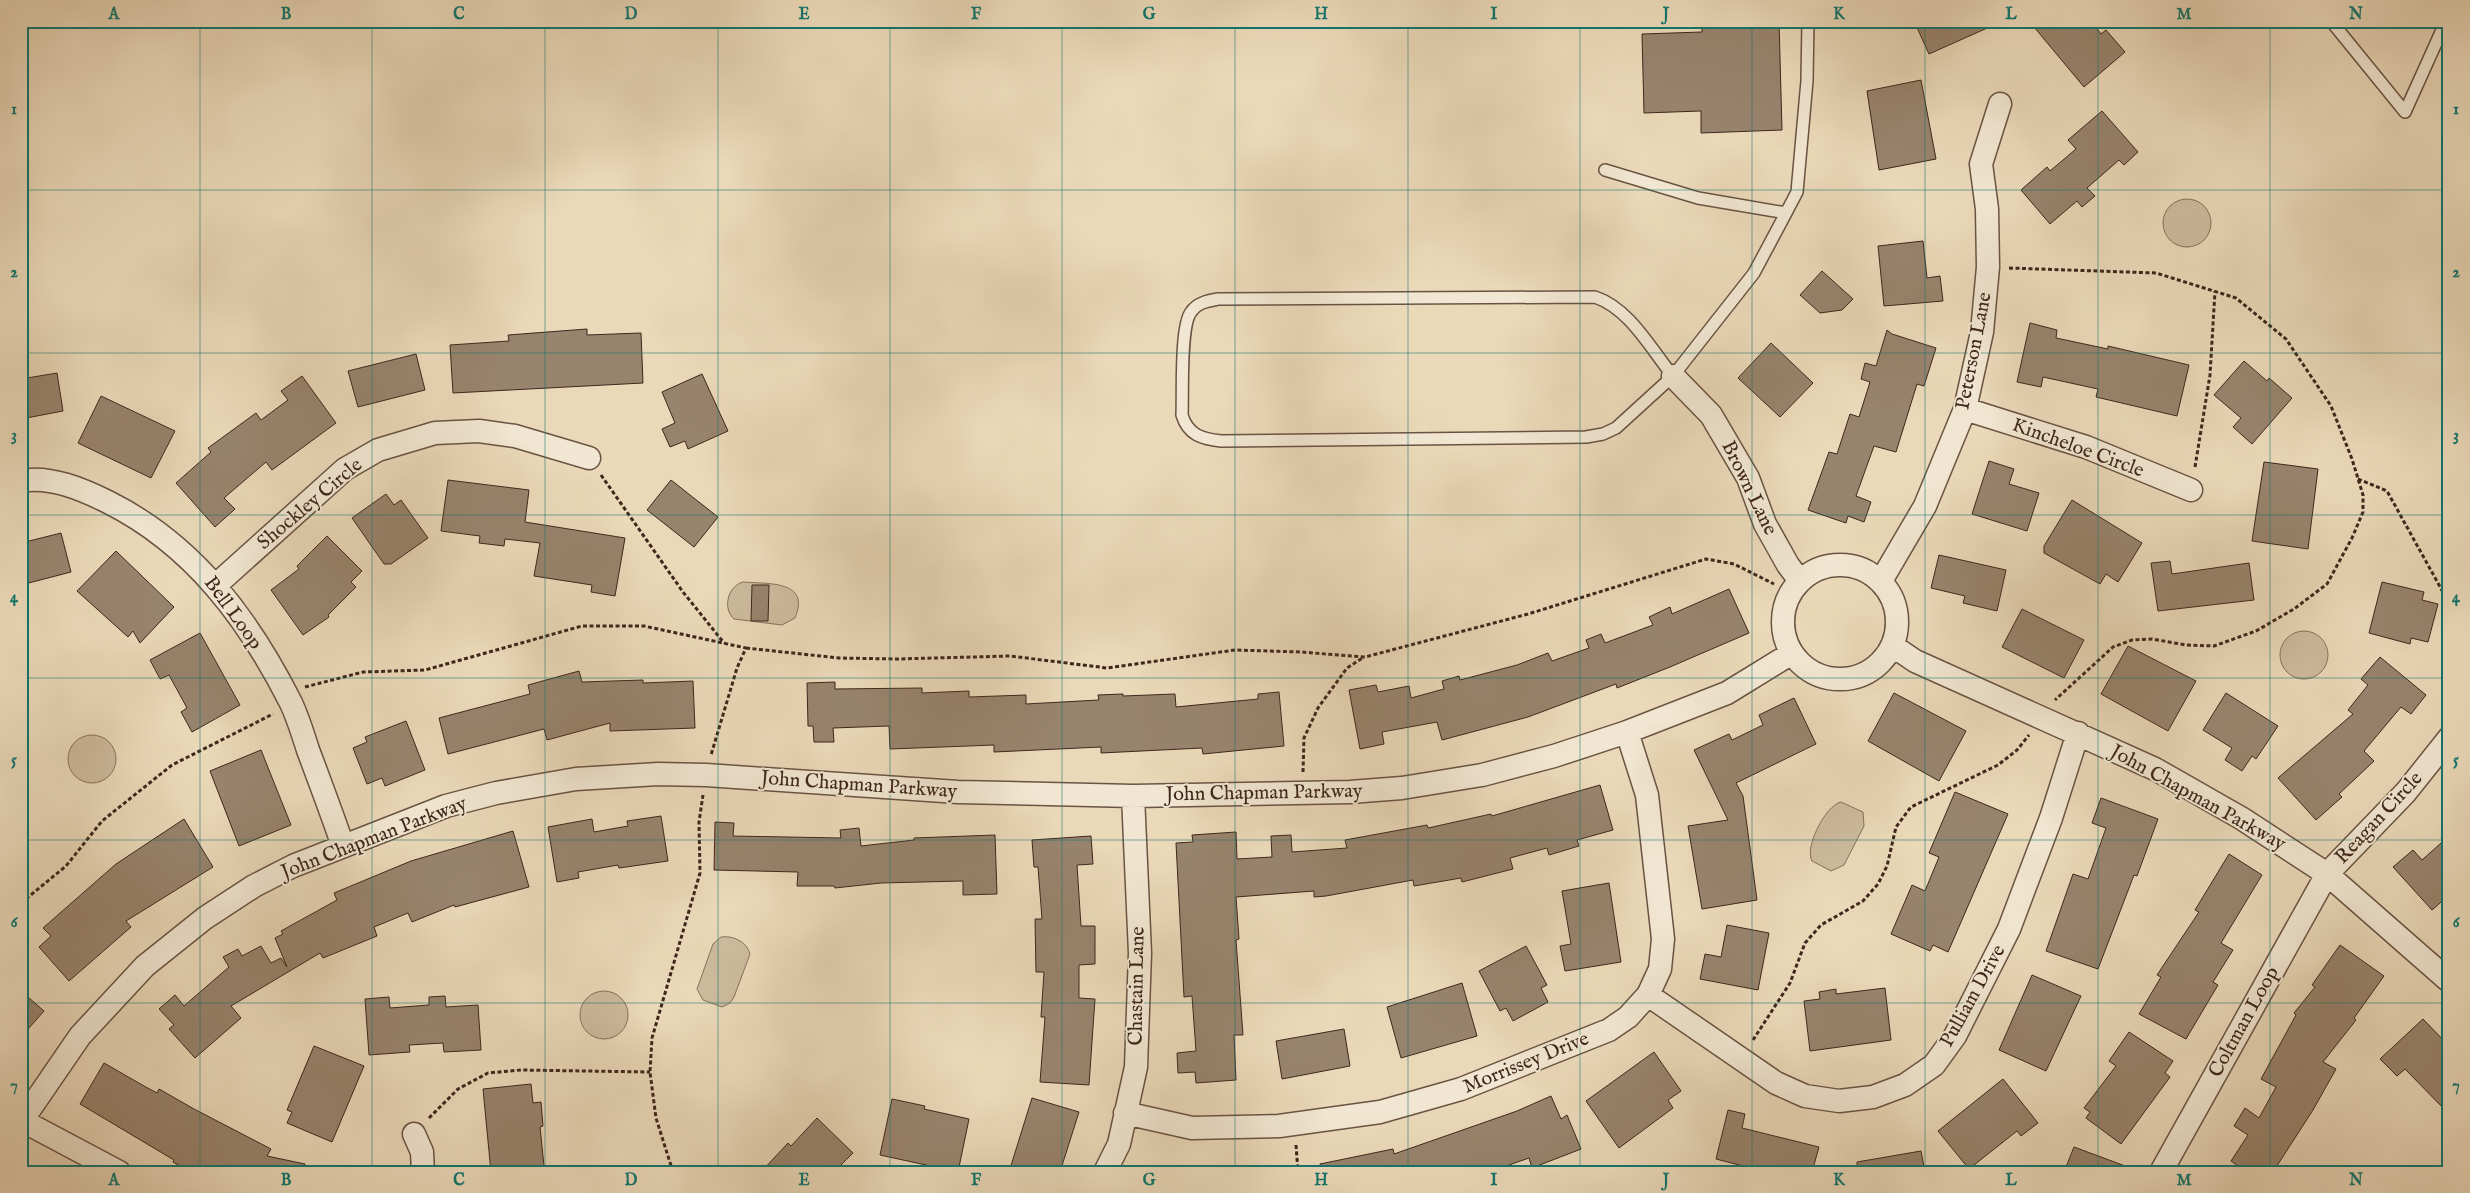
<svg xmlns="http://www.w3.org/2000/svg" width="2470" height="1193" font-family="'IM FELL English',serif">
<rect width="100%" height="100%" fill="#ead8b8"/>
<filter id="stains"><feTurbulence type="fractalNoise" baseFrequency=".004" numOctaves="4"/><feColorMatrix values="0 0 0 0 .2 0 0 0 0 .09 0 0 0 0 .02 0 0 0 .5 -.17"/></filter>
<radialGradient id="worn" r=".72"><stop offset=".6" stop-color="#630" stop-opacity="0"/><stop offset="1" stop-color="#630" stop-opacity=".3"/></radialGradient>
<path fill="#cdba9d" stroke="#86705c" d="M2163 223a24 24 0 1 1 48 0a24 24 0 1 1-48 0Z
M 743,582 C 768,584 811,580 795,618 L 782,625 L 734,619 C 722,608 728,586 743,582 Z
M2280 655a24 24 0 1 1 48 0a24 24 0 1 1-48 0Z
M68 759a24 24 0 1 1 48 0a24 24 0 1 1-48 0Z
M 1841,802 L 1863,812 L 1864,826 L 1844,865 L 1831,871 L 1812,861 C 1804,847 1826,805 1841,802 Z
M 721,937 C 733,935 747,942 750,954 L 734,997 L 730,1003 L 722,1007 L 703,1000 L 697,989 L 713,944 Z
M580 1015a24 24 0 1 1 48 0a24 24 0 1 1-48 0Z"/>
<path fill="#98836d" stroke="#3f271c" d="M 1702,21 L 1779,21 L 1782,130 L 1701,133 L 1701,111 L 1644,113 L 1642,34 L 1702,32 Z
M 1914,21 L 2003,21 L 1929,54 Z
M 2029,21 L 2091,21 L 2101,34 L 2106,30 L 2125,52 L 2084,87 Z
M 1921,80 L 1936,159 L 1879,170 L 1867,91 Z
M 2102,111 L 2138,152 L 2124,165 L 2119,160 L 2087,188 L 2095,196 L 2082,207 L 2077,201 L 2050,224 L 2021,190 L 2047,167 L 2050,171 L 2076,149 L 2068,140 Z
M 1923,241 L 1927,278 L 1940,276 L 1943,301 L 1884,306 L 1878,246 Z
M 1822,271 L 1853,299 L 1842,310 L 1820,313 L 1800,295 Z
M 2030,323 L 2057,330 L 2056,338 L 2108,349 L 2108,346 L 2189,365 L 2177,416 L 2096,397 L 2098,389 L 2043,377 L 2041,387 L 2017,382 Z
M 587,329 L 587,335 L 641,333 L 643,383 L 453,393 L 450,345 L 509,341 L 508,335 Z
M 1887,330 L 1892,334 L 1936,348 L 1924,386 L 1917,384 L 1896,452 L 1874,446 L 1856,496 L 1871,502 L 1864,522 L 1848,516 L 1846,523 L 1808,510 L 1829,452 L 1837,454 L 1850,414 L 1859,417 L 1870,382 L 1861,379 L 1865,363 L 1876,366 Z
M 1771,343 L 1813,383 L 1780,417 L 1738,378 Z
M 416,354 L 425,390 L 358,407 L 348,371 Z
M 2244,361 L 2267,381 L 2269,378 L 2292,398 L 2252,444 L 2233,427 L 2241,418 L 2214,395 Z
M 57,373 L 63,411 L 21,419 L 21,379 Z
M 702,374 L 728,431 L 688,449 L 685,441 L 670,447 L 662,429 L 675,423 L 662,392 Z
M 302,376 L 336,423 L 272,470 L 266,462 L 224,498 L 235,509 L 215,527 L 176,483 L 211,452 L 208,448 L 256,413 L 261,420 L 288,400 L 281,391 Z
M 101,396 L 175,431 L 151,478 L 78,443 Z
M 1989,461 L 2014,469 L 2009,484 L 2039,493 L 2027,531 L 1972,514 Z
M 2264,462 L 2318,469 L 2308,549 L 2252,541 Z
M 448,480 L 529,490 L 525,522 L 625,538 L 615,596 L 591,592 L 592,585 L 534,576 L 540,543 L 505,539 L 504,546 L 479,543 L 480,536 L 441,531 Z
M 671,480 L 718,517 L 694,547 L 647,510 Z
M 386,494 L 394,505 L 401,500 L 428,538 L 391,564 L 384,564 L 352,518 Z
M 2072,500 L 2142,543 L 2118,582 L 2106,574 L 2100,584 L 2044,553 L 2044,546 Z
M 61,533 L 71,572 L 21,585 L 21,543 Z
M 327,536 L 362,571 L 351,582 L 356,587 L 328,615 L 329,617 L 303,635 L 271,590 L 299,569 L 297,566 Z
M 116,551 L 174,607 L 140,643 L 133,631 L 128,637 L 77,591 Z
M 1939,555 L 2006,570 L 1997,611 L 1963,603 L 1965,596 L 1931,588 Z
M 2170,561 L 2172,574 L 2249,563 L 2254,600 L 2158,611 L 2151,563 Z
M 2382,582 L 2424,592 L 2422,600 L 2438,604 L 2428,642 L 2411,638 L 2410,644 L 2369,633 Z
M 752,585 L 769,585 L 768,621 L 751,621 Z
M 1729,589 L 1749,633 L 1670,667 L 1617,688 L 1616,684 L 1528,717 L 1442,740 L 1437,722 L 1382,732 L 1384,744 L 1360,749 L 1349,690 L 1376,685 L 1378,692 L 1409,686 L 1411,698 L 1444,689 L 1442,681 L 1459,676 L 1460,680 L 1517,665 L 1548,653 L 1552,661 L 1589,648 L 1586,640 L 1601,634 L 1605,643 L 1653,625 L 1649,617 L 1670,607 L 1672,614 Z
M 2022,609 L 2084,640 L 2064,678 L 2002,647 Z
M 200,633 L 240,705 L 192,732 L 181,712 L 187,708 L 169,675 L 160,679 L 150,660 Z
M 2128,646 L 2196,681 L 2168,731 L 2101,694 Z
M 2380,657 L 2426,695 L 2411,714 L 2401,707 L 2364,751 L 2374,761 L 2339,794 L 2342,797 L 2316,820 L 2278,778 L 2353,714 L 2348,710 L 2368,685 L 2361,679 Z
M 579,671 L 582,682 L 643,680 L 643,683 L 693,681 L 695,728 L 610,731 L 610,723 L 547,740 L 544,729 L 448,754 L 439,718 L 530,694 L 528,685 Z
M 835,682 L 835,689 L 922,688 L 922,693 L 969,691 L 969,697 L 1026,695 L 1026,704 L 1099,700 L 1098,695 L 1123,694 L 1123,696 L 1175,694 L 1176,707 L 1258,699 L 1258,694 L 1279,692 L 1284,746 L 1203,754 L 1202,748 L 1101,753 L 1101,747 L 994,752 L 994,745 L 890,749 L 889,726 L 833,728 L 834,742 L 814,742 L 813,726 L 808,726 L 807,683 Z
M 1894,693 L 1966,731 L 1939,781 L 1868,741 Z
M 2226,693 L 2278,726 L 2256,759 L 2252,756 L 2242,771 L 2225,760 L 2232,748 L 2203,730 Z
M 1794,698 L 1816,744 L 1736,783 L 1743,796 L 1757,900 L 1702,909 L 1688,826 L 1728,820 L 1694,750 L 1729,734 L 1732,740 L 1763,725 L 1759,715 Z
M 406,721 L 425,770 L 385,786 L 382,778 L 367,784 L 353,748 L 367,742 L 365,737 Z
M 261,750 L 291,825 L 239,846 L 210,771 Z
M 1600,785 L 1613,830 L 1577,840 L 1579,846 L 1549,855 L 1547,848 L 1510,858 L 1513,869 L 1462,882 L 1461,878 L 1414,886 L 1413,880 L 1326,896 L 1314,897 L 1314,891 L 1236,897 L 1239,939 L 1236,940 L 1243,1035 L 1234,1035 L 1236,1080 L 1196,1083 L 1195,1072 L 1178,1073 L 1177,1053 L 1196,1051 L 1192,996 L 1184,997 L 1176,843 L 1193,842 L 1192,835 L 1236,832 L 1237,859 L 1272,857 L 1271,836 L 1291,835 L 1292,852 L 1347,848 L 1345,840 L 1427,825 L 1428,828 L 1491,814 L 1492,816 Z
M 1955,792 L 2008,814 L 1948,952 L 1933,945 L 1930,951 L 1891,934 L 1912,885 L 1925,891 L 1939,857 L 1929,853 Z
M 2101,798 L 2158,819 L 2137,876 L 2134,875 L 2098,969 L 2046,951 L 2073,874 L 2088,879 L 2106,828 L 2092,823 Z
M 661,816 L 668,861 L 619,868 L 618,865 L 578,872 L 579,878 L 557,882 L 548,827 L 592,819 L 594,832 L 628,826 L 627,821 Z
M 184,819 L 213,867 L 126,921 L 131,927 L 69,981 L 39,947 L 51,936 L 43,928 L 116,864 Z
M 715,822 L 734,823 L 733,836 L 841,838 L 840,830 L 859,828 L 861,846 L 914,840 L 914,838 L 995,835 L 997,894 L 963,895 L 963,881 L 881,883 L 835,888 L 834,886 L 797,886 L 798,872 L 714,870 Z
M 513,831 L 529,887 L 455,907 L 454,905 L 412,922 L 408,913 L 374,927 L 377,936 L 323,958 L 320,953 L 231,1006 L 241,1018 L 195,1058 L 169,1029 L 174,1025 L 159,1009 L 175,995 L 184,1006 L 229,967 L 223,957 L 238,949 L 242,956 L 261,946 L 271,963 L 281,958 L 287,967 L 275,938 L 283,934 L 281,931 L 337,900 L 334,893 L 411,861 Z
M 1091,836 L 1093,864 L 1077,865 L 1081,926 L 1095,926 L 1095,964 L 1079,965 L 1079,998 L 1095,999 L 1089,1085 L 1040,1082 L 1045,1017 L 1041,1017 L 1044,972 L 1036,972 L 1035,919 L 1042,919 L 1038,867 L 1034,867 L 1032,840 Z
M 2449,836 L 2449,895 L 2432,910 L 2393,867 L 2413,850 L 2422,860 Z
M 2229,854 L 2262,875 L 2221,943 L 2233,950 L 2213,982 L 2218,985 L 2186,1039 L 2139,1014 L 2161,977 L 2157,975 L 2199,912 L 2195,910 Z
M 1609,883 L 1621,962 L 1565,971 L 1560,946 L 1571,944 L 1562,891 Z
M 1727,925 L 1769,933 L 1758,990 L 1700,979 L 1705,954 L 1721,957 Z
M 2340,945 L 2384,976 L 2354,1018 L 2356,1020 L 2323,1062 L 2336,1069 L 2313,1110 L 2273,1172 L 2247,1172 L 2231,1161 L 2248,1135 L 2234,1126 L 2245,1108 L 2259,1118 L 2276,1087 L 2261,1079 L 2296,1015 L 2294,1013 L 2315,987 L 2312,985 Z
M 1526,946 L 1547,985 L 1541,988 L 1548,1002 L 1513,1021 L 1506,1008 L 1500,1011 L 1479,971 Z
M 2032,975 L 2081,996 L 2046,1071 L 1999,1050 Z
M 1462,983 L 1477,1036 L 1401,1058 L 1387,1007 Z
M 1885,988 L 1891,1040 L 1810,1051 L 1804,1001 L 1820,999 L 1819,992 L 1836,989 L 1836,994 Z
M 21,991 L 44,1011 L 21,1037 Z
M 445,996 L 446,1007 L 478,1005 L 481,1050 L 444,1052 L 443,1043 L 409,1045 L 410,1052 L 369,1055 L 365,999 L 389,997 L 390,1008 L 429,1005 L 429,997 Z
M 2423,1019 L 2449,1046 L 2449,1114 L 2405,1069 L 2397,1076 L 2380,1059 Z
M 1344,1029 L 1350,1066 L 1282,1079 L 1276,1041 Z
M 2129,1032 L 2173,1061 L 2165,1073 L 2170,1077 L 2121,1144 L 2086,1118 L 2090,1112 L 2084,1108 L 2116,1066 L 2109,1061 Z
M 314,1046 L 364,1066 L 332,1142 L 287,1123 L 292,1112 L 287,1110 Z
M 1654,1052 L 1681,1091 L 1668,1100 L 1673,1108 L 1619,1148 L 1586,1101 Z
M 104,1063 L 144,1086 L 157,1093 L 159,1089 L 194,1109 L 271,1149 L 267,1156 L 305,1164 L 304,1172 L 191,1172 L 173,1162 L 174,1160 L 80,1104 Z
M 2003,1079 L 2038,1123 L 2021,1136 L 2017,1131 L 1969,1169 L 1938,1131 Z
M 531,1084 L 533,1103 L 541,1102 L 543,1126 L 540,1127 L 544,1166 L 491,1172 L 483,1089 Z
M 1551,1096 L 1561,1119 L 1567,1115 L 1581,1149 L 1532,1168 L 1529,1158 L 1489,1172 L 1321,1172 L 1320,1164 L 1393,1149 L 1394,1154 L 1517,1111 Z
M 1032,1098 L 1079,1112 L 1060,1172 L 1009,1172 Z
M 892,1099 L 925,1106 L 924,1109 L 969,1119 L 958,1172 L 880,1155 Z
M 1728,1110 L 1745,1114 L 1742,1128 L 1819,1147 L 1812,1172 L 1766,1172 L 1716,1159 Z
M 817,1118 L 853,1153 L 834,1172 L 761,1172 L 788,1143 L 791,1146 Z
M 2074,1147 L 2136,1170 L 2136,1172 L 2064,1172 Z
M 1921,1151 L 1925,1172 L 1857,1172 L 1857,1162 Z"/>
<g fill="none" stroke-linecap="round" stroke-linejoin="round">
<g stroke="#6a5343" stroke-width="14">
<path id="service" d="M 2331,21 L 2405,112 L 2446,21
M 1605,170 L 1698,198 L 1786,213
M 1673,376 C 1650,348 1630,309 1595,297 L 1218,299 C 1207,301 1197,303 1191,312 C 1180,326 1183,394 1182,415 C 1188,435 1202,439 1221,441 L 1586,437 L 1603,434 L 1616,428 L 1673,376 L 1754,273 L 1786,213 L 1797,192 L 1807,81 L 1808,21"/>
</g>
<g stroke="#6a5343" stroke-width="25">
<path id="minor" d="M 1673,376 L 1711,415 L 1748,478 L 1765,524 L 1788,565 L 1800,581
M 1965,409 L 2086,447 L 2191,490
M 21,481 C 50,475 84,490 108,502 C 194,545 249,620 291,703 C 298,718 303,734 308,750 C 320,782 332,814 343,846
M1783 622a57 57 0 1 1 114 0a57 57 0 1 1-114 0Z
M 1881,581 L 1925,506 L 1965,409 L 1982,332 L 1988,267 L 1987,209 L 1981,164 L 2000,104
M 216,585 L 345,469 L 378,450 L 435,433 L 479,431 L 515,436 L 589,458
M 1893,646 L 1915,661 L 2155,769 L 2241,818 L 2327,874 L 2449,981
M 1648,995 L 1776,1083 L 1805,1096 L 1839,1101 L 1873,1097 L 1905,1085 L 1934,1065 L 1955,1036 L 2009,929 L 2051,818 L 2078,733
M 1125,1113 L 1192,1128 L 1279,1126 L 1380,1112 L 1461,1089 L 1609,1030 L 1628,1017 L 1648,995 L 1660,969 L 1663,939 L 1647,795 L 1627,732
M 21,1120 L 119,1172
M 21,1122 L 80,1036 L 145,966 L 205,918 L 254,886 L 293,866 L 446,806 L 496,793 L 576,779 L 658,774 L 706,775 L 958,792 L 1133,796 L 1350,792 L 1402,788 L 1482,775 L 1554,756 L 1627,732 L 1727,693 L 1792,653
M 414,1134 L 422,1152 L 423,1172
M 1105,1172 L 1119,1144 L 1136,1067 L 1140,953 L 1133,796
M 2161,1172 L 2327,874 L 2406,792 L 2449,738"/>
</g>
<path stroke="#3f271c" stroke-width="3" stroke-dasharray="4 2.5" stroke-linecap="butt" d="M 2009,268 L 2156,273 L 2236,298 L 2286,339 L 2331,406 L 2352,459 L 2363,495 L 2363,512 L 2352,538 L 2327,584 L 2294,609 L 2256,631 L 2214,646 L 2186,645 L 2152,639 L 2132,640 L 2113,647 L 2055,700
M 2195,467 L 2210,375 L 2215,291
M 601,475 L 683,592 L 724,643
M 2358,479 L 2387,491 L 2449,603
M 746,648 L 839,658 L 897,659 L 1010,656 L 1107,668 L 1235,650 L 1301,652 L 1365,657 L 1528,614 L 1706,559 L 1734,564 L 1774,584
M 305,687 L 363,672 L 425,670 L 582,626 L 644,626 L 746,648 L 737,668 L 711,755
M 1303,772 L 1304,738 L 1318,708 L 1347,668 L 1364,657
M 21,903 L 66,866 L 102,821 L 172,765 L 273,714
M 1753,1040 L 1790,983 L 1805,943 L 1821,925 L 1863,901 L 1878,884 L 1887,866 L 1896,827 L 1911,807 L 1998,765 L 2017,750 L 2029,735
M 429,1118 L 458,1089 L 488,1073 L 521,1070 L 650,1072
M 1296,1145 L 1298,1172
M 673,1172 L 656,1118 L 650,1072 L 652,1038 L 700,873 L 699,822 L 703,795"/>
<use href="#service" stroke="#f1e6d1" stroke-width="11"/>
<use href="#minor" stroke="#f1e6d1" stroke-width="22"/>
</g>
<path fill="none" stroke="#0f766e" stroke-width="1" stroke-opacity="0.55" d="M 200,21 L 200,1172M 372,21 L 372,1172M 545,21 L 545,1172M 718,21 L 718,1172M 890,21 L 890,1172M 1062,21 L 1062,1172M 1235,21 L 1235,1172M 1408,21 L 1408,1172M 1580,21 L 1580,1172M 1752,21 L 1752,1172M 1925,21 L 1925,1172M 2098,21 L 2098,1172M 2270,21 L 2270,1172M 21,190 L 2449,190M 21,353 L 2449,353M 21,515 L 2449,515M 21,678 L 2449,678M 21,840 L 2449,840M 21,1003 L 2449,1003"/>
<g text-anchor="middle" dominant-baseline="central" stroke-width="4" stroke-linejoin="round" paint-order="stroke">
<g font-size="20" fill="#3f271c" stroke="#f1e6d1">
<text transform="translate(1974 351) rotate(-79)">Peterson Lane</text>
<text transform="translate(2078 448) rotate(20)">Kincheloe Circle</text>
<text transform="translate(1749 488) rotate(64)">Brown Lane</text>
<text transform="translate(310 504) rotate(-40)">Shockley Circle</text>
<text transform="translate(233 613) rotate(54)">Bell Loop</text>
<text transform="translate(859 785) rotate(4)">John Chapman Parkway</text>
<text transform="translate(1264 793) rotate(-1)">John Chapman Parkway</text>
<text transform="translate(2198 798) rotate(29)">John Chapman Parkway</text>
<text transform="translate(2379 818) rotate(-47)">Reagan Circle</text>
<text transform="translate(374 838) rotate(-21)">John Chapman Parkway</text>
<text transform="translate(1137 986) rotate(-89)">Chastain Lane</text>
<text transform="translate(1973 996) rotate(-61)">Pulliam Drive</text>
<text transform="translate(2244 1022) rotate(-61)">Coltman Loop</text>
<text transform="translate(1526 1063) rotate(-22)">Morrissey Drive</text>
</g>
</g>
<rect width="2470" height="1193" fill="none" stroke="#ead8b8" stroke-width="55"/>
<rect x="28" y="28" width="2414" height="1138" fill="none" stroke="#0f766e" stroke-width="2"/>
<g font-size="16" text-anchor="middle" font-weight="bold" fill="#0f766e">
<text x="114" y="19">A</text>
<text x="286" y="19">B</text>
<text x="459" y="19">C</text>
<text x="631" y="19">D</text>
<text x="804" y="19">E</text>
<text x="976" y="19">F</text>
<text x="1149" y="19">G</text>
<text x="1321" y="19">H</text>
<text x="1494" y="19">I</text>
<text x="1666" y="19">J</text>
<text x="1839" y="19">K</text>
<text x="2011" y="19">L</text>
<text x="2184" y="19">M</text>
<text x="2356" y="19">N</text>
<text x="14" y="114">1</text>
<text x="2456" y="114">1</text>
<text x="14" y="277">2</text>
<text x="2456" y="277">2</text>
<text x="14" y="440">3</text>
<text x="2456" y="440">3</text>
<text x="14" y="602">4</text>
<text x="2456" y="602">4</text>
<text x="14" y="765">5</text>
<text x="2456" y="765">5</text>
<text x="14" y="927">6</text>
<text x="2456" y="927">6</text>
<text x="14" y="1090">7</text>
<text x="2456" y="1090">7</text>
<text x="114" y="1185">A</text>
<text x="286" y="1185">B</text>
<text x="459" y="1185">C</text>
<text x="631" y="1185">D</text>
<text x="804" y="1185">E</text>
<text x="976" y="1185">F</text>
<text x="1149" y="1185">G</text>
<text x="1321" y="1185">H</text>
<text x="1494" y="1185">I</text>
<text x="1666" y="1185">J</text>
<text x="1839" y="1185">K</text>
<text x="2011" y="1185">L</text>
<text x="2184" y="1185">M</text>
<text x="2356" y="1185">N</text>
</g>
<rect width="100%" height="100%" filter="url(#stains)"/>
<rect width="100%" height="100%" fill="url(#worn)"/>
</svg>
